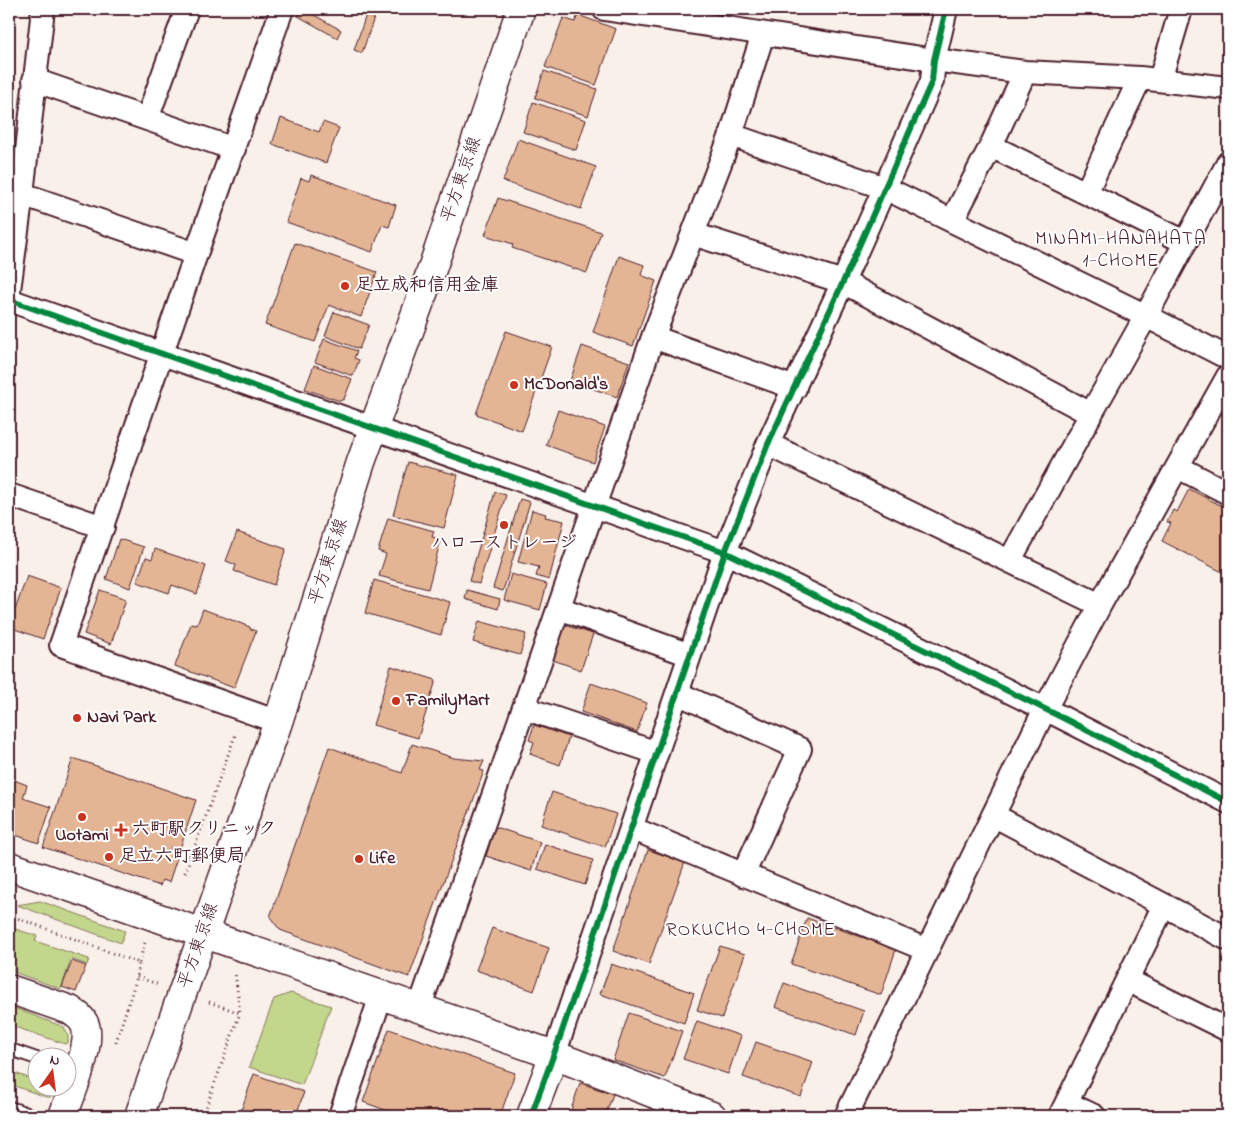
<svg xmlns="http://www.w3.org/2000/svg" width="1237" height="1125" font-family="'Indie Flower','Klee One',sans-serif">
<rect width="100%" height="100%" fill="#faf0ea"/>
<filter id="ink" filterUnits="userSpaceOnUse"><feTurbulence type="fractalNoise" baseFrequency=".02" numOctaves="2"/><feDisplacementMap in="SourceGraphic" scale="10" xChannelSelector="R" yChannelSelector="G"/><feConvolveMatrix kernelMatrix="1 2 1 2 8 2 1 2 1" color-interpolation-filters="sRGB"/></filter>
<g filter="url(#ink)">
<path fill="#c2d68c" stroke="#867a5c" d="M 40,901 L 125,931 L 121,943 L 17,905 Z
M 9,927 L 37,936 L 35,941 L 89,959 L 87,965 L 71,959 L 61,989 L 16,973 L 9,967 Z
M 291,993 L 331,1006 L 302,1085 L 249,1067 L 274,999 Z
M 9,1006 L 64,1027 L 68,1036 L 68,1043 L 65,1044 L 9,1025 Z
M 9,1071 L 37,1081 L 38,1088 L 50,1088 L 51,1097 L 46,1097 L 9,1084 Z"/>
<path fill="#e4b595" stroke="#4a1f2b" d="M 303,9 L 341,30 L 337,38 L 298,16 Z
M 368,9 L 377,9 L 362,53 L 354,50 Z
M 390,9 L 419,9 L 418,14 Z
M 578,15 L 616,29 L 596,85 L 545,67 L 563,18 L 575,22 Z
M 544,71 L 597,89 L 588,116 L 535,98 Z
M 533,102 L 586,120 L 576,150 L 523,132 Z
M 281,118 L 319,132 L 323,122 L 339,128 L 326,163 L 272,144 Z
M 518,139 L 596,167 L 581,209 L 503,181 Z
M 311,175 L 396,205 L 389,227 L 382,225 L 372,252 L 286,222 L 301,178 L 309,181 Z
M 498,198 L 601,232 L 587,273 L 512,248 L 513,244 L 485,235 Z
M 295,243 L 377,272 L 361,317 L 329,305 L 315,342 L 265,325 Z
M 619,256 L 644,265 L 641,275 L 656,281 L 633,346 L 593,332 Z
M 334,312 L 369,325 L 359,349 L 325,336 Z
M 506,331 L 552,347 L 522,431 L 476,414 Z
M 324,339 L 357,351 L 354,358 L 359,360 L 353,376 L 315,362 Z
M 582,346 L 629,362 L 617,397 L 570,381 Z
M 314,365 L 352,379 L 344,399 L 340,401 L 305,389 Z
M 558,410 L 605,427 L 593,462 L 546,445 Z
M 408,462 L 458,475 L 444,528 L 393,515 Z
M 1189,489 L 1228,509 L 1228,575 L 1162,541 L 1171,523 L 1167,522 L 1173,510 L 1177,512 Z
M 495,492 L 506,495 L 479,584 L 469,581 Z
M 520,499 L 530,502 L 503,591 L 493,588 Z
M 532,510 L 546,514 L 545,517 L 564,521 L 549,580 L 536,576 L 539,567 L 518,562 Z
M 388,518 L 434,531 L 432,537 L 441,539 L 428,589 L 379,576 L 386,554 L 378,551 Z
M 237,532 L 286,549 L 274,585 L 234,571 L 236,565 L 226,561 Z
M 119,539 L 144,547 L 130,588 L 106,579 Z
M 155,549 L 206,566 L 197,594 L 172,585 L 169,593 L 137,582 L 146,557 L 152,559 Z
M 511,574 L 547,584 L 540,610 L 504,600 Z
M 27,576 L 61,588 L 43,639 L 9,627 Z
M 374,580 L 450,602 L 441,635 L 365,613 Z
M 100,590 L 126,599 L 111,644 L 84,634 Z
M 467,590 L 500,599 L 498,609 L 465,599 Z
M 203,609 L 250,627 L 250,629 L 256,631 L 234,688 L 175,666 L 191,624 L 197,625 Z
M 479,621 L 526,634 L 520,655 L 473,642 Z
M 565,625 L 593,634 L 581,670 L 553,660 Z
M 391,666 L 436,680 L 418,738 L 373,725 Z
M 591,683 L 647,703 L 637,732 L 581,712 Z
M 534,725 L 569,737 L 560,765 L 530,754 L 534,742 L 529,740 Z
M 412,744 L 454,758 L 484,761 L 480,770 L 484,771 L 409,977 L 280,930 L 270,917 L 329,747 L 402,773 Z
M 73,758 L 196,800 L 169,882 L 162,880 L 160,886 L 43,847 Z
M 9,778 L 27,785 L 23,798 L 51,807 L 39,843 L 9,833 Z
M 552,792 L 616,814 L 605,847 L 541,825 Z
M 495,827 L 540,842 L 531,871 L 486,856 Z
M 545,844 L 593,860 L 585,885 L 537,869 Z
M 648,850 L 685,862 L 649,964 L 613,951 Z
M 807,918 L 896,949 L 881,995 L 791,964 Z
M 492,928 L 549,948 L 534,991 L 476,970 Z
M 720,946 L 745,954 L 722,1018 L 697,1010 Z
M 72,961 L 86,966 L 76,992 L 62,987 Z
M 611,964 L 694,993 L 684,1023 L 600,994 Z
M 784,983 L 864,1011 L 856,1035 L 775,1007 Z
M 629,1013 L 682,1031 L 665,1078 L 613,1060 Z
M 697,1021 L 741,1036 L 728,1074 L 683,1059 Z
M 389,1029 L 515,1073 L 500,1116 L 402,1116 L 363,1102 Z
M 756,1042 L 813,1062 L 801,1097 L 743,1077 Z
M 254,1074 L 304,1092 L 296,1116 L 239,1116 Z
M 580,1083 L 613,1094 L 605,1116 L 569,1116 Z
M 636,1109 L 658,1116 L 634,1116 Z"/>
<g fill="none" stroke-linecap="round" stroke-linejoin="round">
<g stroke="#4a1f2b" stroke-width="15">
<path id="service" d="M 9,1049 L 38,1059
M 9,1107 L 34,1116"/>
</g>
<g stroke="#4a1f2b" stroke-width="26">
<path id="minor" d="M 604,9 L 934,60 L 1025,72 L 1140,78 L 1228,88
M 34,80 L 234,149
M 1160,80 L 1181,9
M 147,119 L 187,9
M 731,135 L 885,188 L 1146,316 L 1228,358
M 991,146 L 1185,242
M 1086,193 L 1140,78
M 22,194 L 196,254
M 952,221 L 991,146 L 1025,72
M 693,234 L 843,282 L 1091,414 L 1010,560
M 9,290 L 22,194 L 43,9
M 9,300 L 725,552 L 1059,716 L 1228,802
M 653,337 L 795,388
M 1091,414 L 1146,316 L 1228,163
M 768,444 L 1100,605
M 1178,467 L 1228,493
M 9,495 L 103,527
M 559,608 L 690,655
M 677,693 L 800,749 L 743,875
M 524,708 L 657,753
M 278,722 L 61,645 L 196,254 L 282,9
M 993,815 L 1164,905 L 1060,1116
M 631,828 L 927,950
M 1164,905 L 1228,939
M 1127,980 L 1228,1030
M 419,1009 L 653,337 L 731,135 L 763,34
M 554,1055 L 725,552 L 768,444 L 843,282 L 932,81 L 934,60 L 946,9
M 1067,1103 L 1094,1116
M 340,1116 L 381,996
M 846,1116 L 1045,709 L 1100,605 L 1228,376"/>
</g>
<g stroke="#4a1f2b" stroke-width="31">
<path id="tertiary" d="M 9,866 L 554,1055 L 712,1116
M 9,989 L 70,1010 C 76,1014 81,1017 84,1023 C 94,1041 70,1096 63,1116
M 531,1116 L 554,1055"/>
</g>
<g stroke="#4a1f2b" stroke-width="31">
<path id="secondary" d="M 139,1116 L 278,722 L 361,462 L 432,269 L 521,9"/>
</g>
<path stroke="#4a1f2b" stroke-width="3" stroke-dasharray="1 4" stroke-linecap="butt" d="M 170,848 L 192,856
M 185,873 L 236,733
M 9,915 L 139,963 L 137,977 L 115,1045
M 139,963 L 145,942
M 137,977 L 157,984
M 209,1002 L 240,1013 L 235,972
M 203,1116 L 240,1013"/>
<use href="#service" stroke="#fff" stroke-width="11"/>
<use href="#minor" stroke="#fff" stroke-width="22"/>
<use href="#tertiary" stroke="#fff" stroke-width="28"/>
<use href="#secondary" stroke="#fff" stroke-width="28"/>
<g stroke="#fff" stroke-width="9">
<path id="cycleway" d="M 9,300 L 725,552 L 1059,716 L 1228,802
M 531,1116 L 559,1040 L 725,552 L 768,444 L 843,282 L 932,81 L 934,60 L 946,9"/>
</g>
<use href="#cycleway" stroke="#00873e" stroke-width="6"/>
</g>
</g>
<g fill="#c8321e" stroke="#fff" stroke-width="2">
<circle cx="345" cy="286" r="5"/>
<circle cx="514" cy="385" r="5"/>
<circle cx="504" cy="525" r="5"/>
<circle cx="396" cy="701" r="5"/>
<circle cx="77" cy="718" r="5"/>
<circle cx="82" cy="817" r="5"/>
<path d="M118.5 822.5h5v5h5v5h-5v5h-5v-5h-5v-5h5z"/>
<circle cx="109" cy="857" r="5"/>
<circle cx="359" cy="859" r="5"/>
</g>
<g text-anchor="middle" dominant-baseline="central" stroke-width="4" stroke-linejoin="round" paint-order="stroke">
<g font-size="18" fill="#4a1f2b" stroke="#fff">
<text transform="translate(462 180) rotate(-71)">平方東京線</text>
<text transform="translate(329 562) rotate(-72)">平方東京線</text>
<text transform="translate(199 946) rotate(-71)">平方東京線</text>
</g>
<g font-size="18" font-weight="bold" fill="#4a1f2b" stroke="#fff" text-anchor="start">
<text x="355" y="286">足立成和信用金庫</text>
<text x="524" y="385">McDonald's</text>
<text x="504" y="544" text-anchor="middle">ハローストレージ</text>
<text x="406" y="701">FamilyMart</text>
<text x="87" y="718">Navi Park</text>
<text x="132" y="830">六町駅クリニック</text>
<text x="82" y="836" text-anchor="middle">Uotami</text>
<text x="119" y="857">足立六町郵便局</text>
<text x="369" y="859">Life</text>
</g>
<g font-size="19" letter-spacing="1" fill="#4a1f2b" stroke="#fff">
<text x="1121" y="239">MINAMI-HANAHATA<tspan x="1121" dy="22">1-CHOME</tspan></text>
<text x="751" y="930">ROKUCHO 4-CHOME</text>
</g>
</g>
<rect width="1237" height="1125" fill="none" stroke="#fff" stroke-width="30"/>
<rect x="15" y="15" width="1207" height="1095" fill="none" stroke="#4a1f2b" stroke-width="2" filter="url(#ink)"/>
<g transform="translate(52 1072) rotate(14)"><circle r="24" fill="#ffffff" stroke="#b7a5aa"/>
<path d="M0-4L9 19L0 12L-9 19Z" fill="#c8321e"/>
<text y="-8" font-size="14" font-weight="bold" text-anchor="middle" fill="#4a1f2b">N</text>
</g>
</svg>
